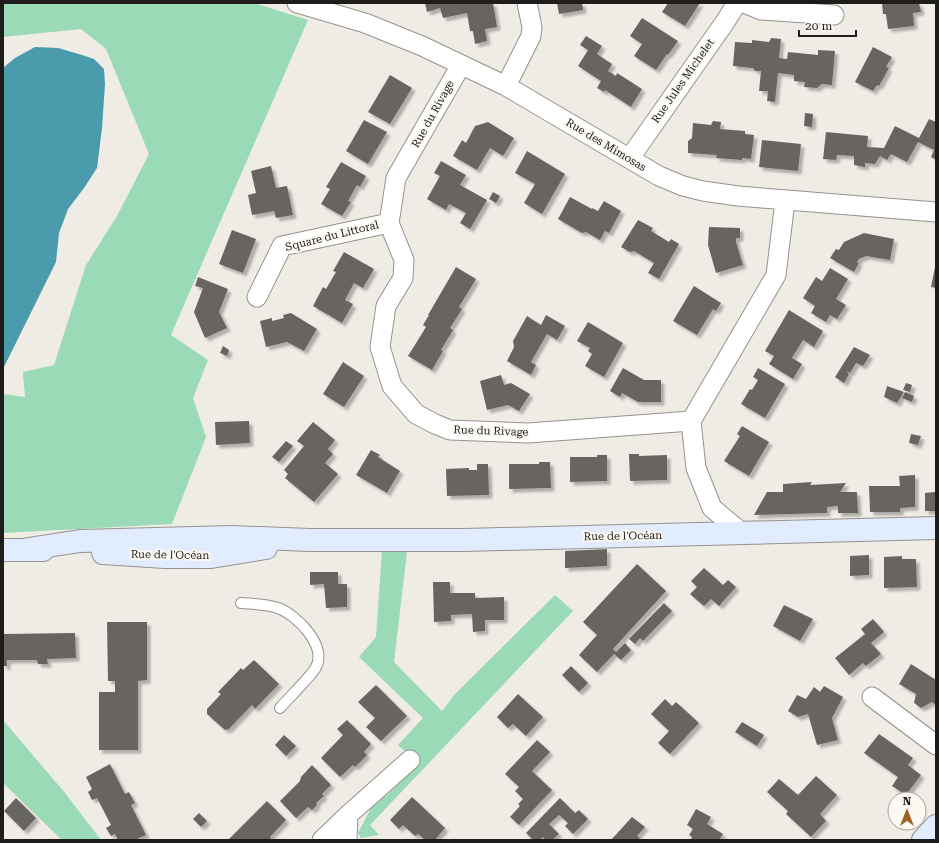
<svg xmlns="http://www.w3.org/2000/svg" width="939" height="843" font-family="'Roboto Serif',serif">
<defs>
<filter id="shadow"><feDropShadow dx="3.5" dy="3.5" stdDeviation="1" flood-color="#0004"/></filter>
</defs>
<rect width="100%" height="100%" fill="#efece5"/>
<path fill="#9adab7" d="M 7,3 L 254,3 L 308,20 L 171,335 L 208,360 L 193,398 L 206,437 L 172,524 L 3,533 L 3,394 L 25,397 L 23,372 L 54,365 L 86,265 L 117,216 L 149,154 L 106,49 L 81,29 L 3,37 L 3,4 Z
M 382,550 L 407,552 L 394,662 L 442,711 L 454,695 L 555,595 L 573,611 L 370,825 L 379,835 L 361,838 L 358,833 L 375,800 L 386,796 L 419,764 L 398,745 L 423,718 L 359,657 L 376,637 Z
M 3,720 L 65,793 L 101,840 L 62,840 L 3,783 Z"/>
<path fill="#4a9bab" d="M 35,47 L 58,48 L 82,55 L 94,59 L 104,69 L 105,84 L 102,128 L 97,168 L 84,188 L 68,209 L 59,233 L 56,262 L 3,369 L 3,68 L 15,58 Z"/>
<path fill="#686560" filter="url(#shadow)" d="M 425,3 L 493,3 L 497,27 L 485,29 L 487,41 L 475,44 L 473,31 L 470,31 L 467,13 L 443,18 L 440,8 L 427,12 Z
M 557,3 L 582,3 L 583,10 L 559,14 Z
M 668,3 L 700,3 L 685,26 L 662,12 Z
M 882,3 L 919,3 L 921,12 L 913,13 L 914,26 L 888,29 L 886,14 L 883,14 Z
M 642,18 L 678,41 L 668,55 L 667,54 L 656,70 L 634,56 L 642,44 L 630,36 Z
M 586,36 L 602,46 L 597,54 L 612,64 L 608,71 L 616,76 L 617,73 L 642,89 L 631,107 L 605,90 L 604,92 L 597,88 L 601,81 L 578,66 L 588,50 L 580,45 Z
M 771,38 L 781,39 L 779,58 L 787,59 L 788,52 L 818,55 L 818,50 L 835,51 L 832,85 L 822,84 L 817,88 L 804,87 L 805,82 L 794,81 L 794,75 L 778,73 L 775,102 L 767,101 L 768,91 L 759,91 L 761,71 L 755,71 L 753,68 L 733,66 L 735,42 L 752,43 L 752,40 L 769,42 Z
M 873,47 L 892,57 L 886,67 L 889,68 L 879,86 L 877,85 L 873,91 L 855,82 Z
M 390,75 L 412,88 L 390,124 L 368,112 Z
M 805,113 L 813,114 L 812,127 L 804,126 Z
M 929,119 L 936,122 L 936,160 L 931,157 L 934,150 L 918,142 L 907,162 L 891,154 L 887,160 L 880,156 L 875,164 L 865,163 L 865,167 L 854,165 L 854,156 L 837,155 L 836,160 L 823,159 L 826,132 L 868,136 L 867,147 L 884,148 L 895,126 L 919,138 Z
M 364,120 L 387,132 L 368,164 L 346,151 Z
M 713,121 L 721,122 L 720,129 L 745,131 L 745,134 L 754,135 L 751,159 L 742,158 L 742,160 L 716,158 L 717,155 L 688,153 L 688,141 L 692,138 L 693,123 L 711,125 Z
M 488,122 L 514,138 L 503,156 L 490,148 L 477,170 L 453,156 L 462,140 L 466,143 L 475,126 Z
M 762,140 L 801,144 L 798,171 L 759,167 Z
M 527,151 L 565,174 L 542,214 L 524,203 L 535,184 L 515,173 Z
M 441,161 L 466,175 L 460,185 L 487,200 L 470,229 L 460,223 L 466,213 L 449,204 L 446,210 L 427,199 L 440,176 L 434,173 Z
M 341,162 L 366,176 L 360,187 L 357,185 L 348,201 L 351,202 L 342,216 L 321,204 L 330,189 L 326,187 Z
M 271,166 L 276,188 L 287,186 L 293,215 L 276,218 L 274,211 L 252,215 L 248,195 L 256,193 L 251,171 Z
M 493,192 L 500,196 L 496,203 L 489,199 Z
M 570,197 L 592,209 L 592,208 L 598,211 L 604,201 L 621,211 L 609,233 L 605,231 L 600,240 L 586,232 L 582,233 L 558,219 Z
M 638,220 L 653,228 L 651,231 L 669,242 L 671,239 L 679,244 L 659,279 L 648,273 L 654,263 L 634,251 L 630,252 L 621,247 Z
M 709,227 L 740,228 L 740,238 L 736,238 L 736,242 L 743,265 L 716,273 L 708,245 Z
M 232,230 L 256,239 L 243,273 L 219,264 Z
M 864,233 L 894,239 L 890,260 L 866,256 L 859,259 L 857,262 L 859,263 L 854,272 L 830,258 L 836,249 L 839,250 L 844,242 Z
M 344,252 L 374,269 L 363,288 L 354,283 L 345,300 L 353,304 L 342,323 L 313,306 L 323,287 L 326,289 L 336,272 L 333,271 Z
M 456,267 L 476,279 L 459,307 L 462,309 L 450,328 L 453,330 L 441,350 L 443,351 L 432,370 L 408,356 L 426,327 L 423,325 L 429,315 L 428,315 Z
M 935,267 L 936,267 L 936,288 L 931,287 Z
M 830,268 L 848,279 L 836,299 L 846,305 L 837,319 L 830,315 L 826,322 L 811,313 L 815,306 L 803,298 L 816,277 L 822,281 Z
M 198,277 L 228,289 L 219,312 L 227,328 L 205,338 L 194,312 L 203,288 L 195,286 Z
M 694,286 L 721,303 L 716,311 L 713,309 L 697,335 L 673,321 Z
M 789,310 L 823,331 L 814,347 L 803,340 L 792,358 L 802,364 L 793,379 L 769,364 L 774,356 L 765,351 Z
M 291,313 L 317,329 L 304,351 L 287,342 L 266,347 L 260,321 L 272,318 L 272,321 L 284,318 L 283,315 Z
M 546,315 L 565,326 L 557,340 L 547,334 L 531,362 L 536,365 L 531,375 L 507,361 L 514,347 L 513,341 L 527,316 L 541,325 Z
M 588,322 L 623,343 L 604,377 L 585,366 L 592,354 L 588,351 L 590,348 L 577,341 Z
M 223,346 L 229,350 L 227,356 L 220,353 Z
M 854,347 L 870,355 L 863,366 L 856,363 L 850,373 L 846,371 L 849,374 L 844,383 L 835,377 Z
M 343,362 L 364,376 L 344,407 L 323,394 Z
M 623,368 L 644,380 L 661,380 L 661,402 L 638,402 L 622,393 L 620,397 L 610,391 Z
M 758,368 L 785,384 L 765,418 L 741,404 L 750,389 L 752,390 L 758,380 L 753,377 Z
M 501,375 L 504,385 L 511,383 L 530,394 L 519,411 L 508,405 L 487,410 L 480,381 Z
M 906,383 L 912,385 L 910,392 L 903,390 Z
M 887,386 L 904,392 L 897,403 L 884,397 Z
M 905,392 L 914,396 L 912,402 L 902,398 Z
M 249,421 L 250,443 L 216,445 L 215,422 Z
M 313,422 L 335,440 L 328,449 L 333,454 L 325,463 L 338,474 L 314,502 L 285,478 L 288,474 L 284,470 L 304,446 L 297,441 Z
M 742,426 L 769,442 L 749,476 L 724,461 L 740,436 L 737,434 Z
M 911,434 L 921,436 L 918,445 L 909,443 Z
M 286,441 L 293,446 L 279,462 L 272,457 Z
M 371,450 L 380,455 L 378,457 L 400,471 L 387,493 L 356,475 Z
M 629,454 L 639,454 L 639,456 L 667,455 L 667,480 L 630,481 Z
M 597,455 L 607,455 L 607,481 L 570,482 L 570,457 L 597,457 Z
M 539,462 L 550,462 L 551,488 L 509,489 L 509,464 L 539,464 Z
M 477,464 L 488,464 L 489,495 L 447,496 L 446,469 L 469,468 L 469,470 L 477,470 Z
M 915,475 L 915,507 L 900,508 L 900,512 L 870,512 L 869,486 L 900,486 L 899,476 Z
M 812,482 L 810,485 L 846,483 L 840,492 L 857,492 L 858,513 L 838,513 L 838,506 L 827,507 L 827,513 L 754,515 L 767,492 L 783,492 L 783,484 Z
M 935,492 L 935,511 L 925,511 L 925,493 Z
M 607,549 L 607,566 L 565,568 L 565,551 Z
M 869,555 L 869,575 L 850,576 L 850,556 Z
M 902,556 L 902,559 L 916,559 L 917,587 L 884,588 L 884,557 Z
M 637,564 L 666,591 L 613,649 L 616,652 L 625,643 L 631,650 L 621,660 L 614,654 L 597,672 L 579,655 L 597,635 L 583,622 Z
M 704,568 L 723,585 L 728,580 L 736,587 L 719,606 L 711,599 L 704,606 L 690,594 L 697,587 L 691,581 Z
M 310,572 L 338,572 L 338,584 L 347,584 L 347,607 L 326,608 L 324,584 L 310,585 Z
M 433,582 L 450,582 L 450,593 L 475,593 L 475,598 L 504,597 L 504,620 L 485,620 L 485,631 L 473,632 L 472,614 L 451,615 L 451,621 L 434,622 Z
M 664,603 L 672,611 L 643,641 L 640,638 L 635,644 L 629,639 Z
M 784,605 L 813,619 L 800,641 L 773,626 Z
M 873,619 L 884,632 L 871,643 L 881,654 L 866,666 L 863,663 L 849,675 L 835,658 L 865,634 L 861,629 Z
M 107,622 L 147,622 L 147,680 L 138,681 L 138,750 L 99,750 L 99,692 L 115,692 L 115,681 L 108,681 Z
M 75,633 L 76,658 L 47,659 L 48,664 L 38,664 L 37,660 L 7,660 L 7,666 L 3,666 L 3,634 Z
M 254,660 L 279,684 L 255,709 L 252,705 L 229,729 L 225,730 L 207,714 L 207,709 L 221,694 L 218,692 L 241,668 L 243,670 Z
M 911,664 L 936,680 L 936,705 L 932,702 L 921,708 L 914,703 L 916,694 L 899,684 Z
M 571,666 L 588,683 L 579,692 L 562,675 Z
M 376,685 L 407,716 L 381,741 L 366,727 L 375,718 L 358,702 Z
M 824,686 L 843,697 L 832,718 L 838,740 L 817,745 L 808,714 L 798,717 L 788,711 L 797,695 L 806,699 L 814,687 L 820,692 Z
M 518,694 L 543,717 L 526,736 L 513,724 L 508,728 L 497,717 Z
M 665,699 L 672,706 L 676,702 L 699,723 L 670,754 L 658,743 L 669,731 L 651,714 Z
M 347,720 L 371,744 L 364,752 L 367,755 L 355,767 L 353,765 L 340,777 L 321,758 L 343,735 L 337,729 Z
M 742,722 L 764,735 L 757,746 L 735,732 Z
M 879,734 L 913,758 L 908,765 L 921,775 L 906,795 L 892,786 L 898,777 L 864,753 Z
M 284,735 L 296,746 L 286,756 L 275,745 Z
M 537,740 L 550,752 L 532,771 L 552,790 L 519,825 L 510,817 L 520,806 L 518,804 L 523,799 L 515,791 L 519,787 L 505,774 Z
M 110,764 L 125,794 L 129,792 L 135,803 L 131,805 L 146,835 L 135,840 L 118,840 L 115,834 L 111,836 L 106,828 L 111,825 L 97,798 L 92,800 L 88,792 L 92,789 L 86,777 Z
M 312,765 L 331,785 L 322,794 L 324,796 L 316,803 L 317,805 L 312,810 L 308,807 L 296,818 L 280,801 L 300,781 L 301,777 Z
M 816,776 L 837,795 L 820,814 L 826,821 L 811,837 L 786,814 L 788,811 L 767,792 L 779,779 L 798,795 Z
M 412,797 L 445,828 L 435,840 L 425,840 L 418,834 L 415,836 L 403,825 L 399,829 L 390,820 Z
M 16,798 L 36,818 L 24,831 L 4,811 Z
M 560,798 L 575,813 L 579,810 L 588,819 L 573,834 L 565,826 L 568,823 L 559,815 L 549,824 L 559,834 L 552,840 L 545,840 L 543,837 L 540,840 L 533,840 L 526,833 Z
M 267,801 L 286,820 L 270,837 L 271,838 L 269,840 L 228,840 Z
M 696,809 L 711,817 L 707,824 L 723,834 L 719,840 L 691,840 L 692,837 L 689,835 L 693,829 L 687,825 Z
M 199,813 L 207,821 L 201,827 L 193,819 Z
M 632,817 L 645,827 L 637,836 L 640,838 L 638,840 L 611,840 Z"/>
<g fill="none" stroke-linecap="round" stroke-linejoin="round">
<g stroke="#95928d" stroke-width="12">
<path id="lane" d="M 241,603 C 253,604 267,604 278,608 C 297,615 329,647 315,669 C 312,674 308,677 305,681 C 297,690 288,699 280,708"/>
</g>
<g stroke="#95928d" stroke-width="21">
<path id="street" d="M 297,3 L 365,23 L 422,46 L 506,86 L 659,176 L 683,186 L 703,191 L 738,196 L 936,212
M 744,3 L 761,10 L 834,15
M 461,65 L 396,178 L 389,223 L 404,260 L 403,278 L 386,306 L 380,347 L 392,386 L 416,414 L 435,424 L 450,430 L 528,433 L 691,421 L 776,275 L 785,201
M 506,86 L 531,36 L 532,27 L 527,3
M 628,158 L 634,152 L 725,22 L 737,3
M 257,297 L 282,246 L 389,223
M 691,421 L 696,468 L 712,508 L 742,533
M 872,697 L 936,745
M 322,840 L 348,815 L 410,760
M 347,840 L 348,815"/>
</g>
<g stroke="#95928d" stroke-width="24">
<path id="secondary" d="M 28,549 L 80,541 L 232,537 L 310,540 L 464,540 L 936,528
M 3,550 L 43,550
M 103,553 L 165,557 L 211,557 L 266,548
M 923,840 L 936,826"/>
</g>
<use href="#lane" stroke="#fff" stroke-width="10"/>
<use href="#street" stroke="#fff" stroke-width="19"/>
<use href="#secondary" stroke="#e2ecff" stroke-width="22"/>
</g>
<g text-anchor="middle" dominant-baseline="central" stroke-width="4" stroke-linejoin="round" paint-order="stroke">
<g font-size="11" fill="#1f1d1b" stroke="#fcf9f3">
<text transform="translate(683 81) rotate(-55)">Rue Jules Michelet</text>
<text transform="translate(433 114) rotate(-61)">Rue du Rivage</text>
<text transform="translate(606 145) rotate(31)">Rue des Mimosas</text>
<text transform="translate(332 236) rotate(-14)">Square du Littoral</text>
<text transform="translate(491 431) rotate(2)">Rue du Rivage</text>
<text transform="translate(623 536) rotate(-1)">Rue de l'Océan</text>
<text transform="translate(170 555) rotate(1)">Rue de l'Océan</text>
</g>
</g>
<rect width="939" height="843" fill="none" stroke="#1f1d1b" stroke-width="8"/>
<g transform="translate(907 811)"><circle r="19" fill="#fcf9f3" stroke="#a4a19d"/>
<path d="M0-3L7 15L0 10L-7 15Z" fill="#9b6220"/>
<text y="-6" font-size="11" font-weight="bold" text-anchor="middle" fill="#1f1d1b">N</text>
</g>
<path d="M799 30v6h57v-6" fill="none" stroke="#1f1d1b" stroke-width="2"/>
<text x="805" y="30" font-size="12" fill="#1f1d1b" stroke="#fcf9f3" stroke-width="3" paint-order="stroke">20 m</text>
</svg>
